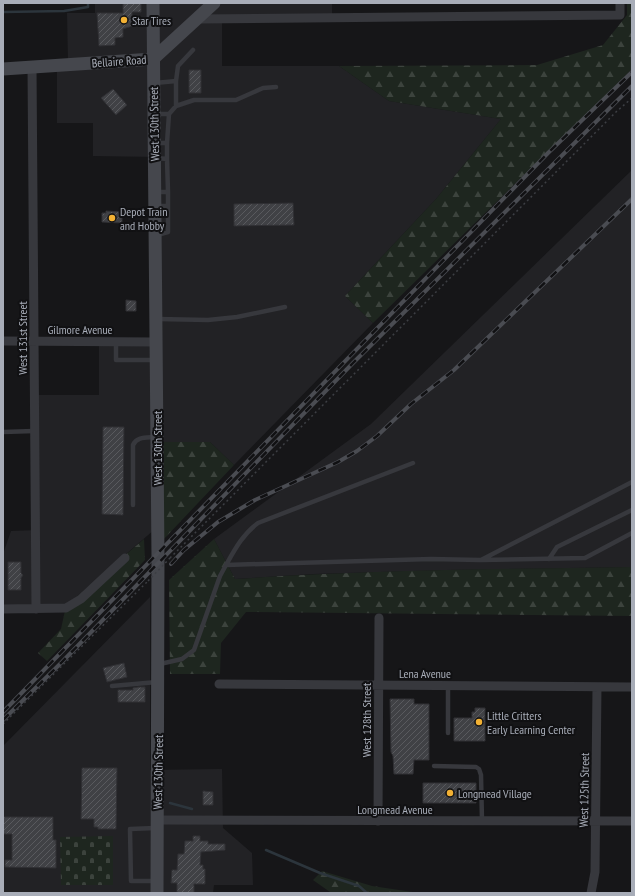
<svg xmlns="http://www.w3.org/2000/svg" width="635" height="896" font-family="'PT Sans Narrow',sans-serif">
<defs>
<pattern id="forest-firs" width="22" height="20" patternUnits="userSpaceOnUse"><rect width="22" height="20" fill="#1e261f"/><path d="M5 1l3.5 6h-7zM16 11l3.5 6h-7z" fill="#3c433d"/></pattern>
<pattern id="cemetery-stones" width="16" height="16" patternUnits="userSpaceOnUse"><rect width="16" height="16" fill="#1e261f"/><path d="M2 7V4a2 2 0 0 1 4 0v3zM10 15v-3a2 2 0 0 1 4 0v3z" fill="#3c433d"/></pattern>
<pattern id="building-hatch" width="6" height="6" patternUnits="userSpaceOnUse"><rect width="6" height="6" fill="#404145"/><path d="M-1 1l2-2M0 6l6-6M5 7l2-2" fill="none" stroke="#595a5e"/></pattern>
</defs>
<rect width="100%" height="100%" fill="#161618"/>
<path fill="#222225" d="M 95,3 L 332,3 L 332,19 L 222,21 L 222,66 L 339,66 L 389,101 L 501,119 L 436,199 L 345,296 L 373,323 L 234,465 L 210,442 L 162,523 L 66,606 L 3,606 L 3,554 L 11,531 L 38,530 L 37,395 L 99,395 L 99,345 L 160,345 L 158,157 L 93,156 L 93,123 L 57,123 L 57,63 L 68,62 L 67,13 L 95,13 Z
M 632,170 L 632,567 L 447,570 L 314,574 L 235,579 L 214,539 L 371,424 Z
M 150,597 L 150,770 L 222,769 L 223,828 L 252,853 L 253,885 L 214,885 L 213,893 L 3,893 L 3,746 Z"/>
<path fill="url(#forest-firs)" d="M 627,3 L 632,3 L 632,69 L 373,323 L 345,296 L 436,199 L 501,119 L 389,101 L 339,66 L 537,65 L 603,45 L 627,15 Z
M 161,442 L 210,442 L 234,465 L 162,541 Z
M 144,539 L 145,560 L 47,661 L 38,653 L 61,629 L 66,606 Z
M 214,539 L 235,579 C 367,570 500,569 632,567 L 632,616 L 246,612 L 221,643 L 220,674 L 170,674 L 169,580 Z
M 322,871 L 372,886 L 419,893 L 330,892 L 313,880 Z"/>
<path fill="url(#cemetery-stones)" d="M 113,836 L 113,885 L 61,885 L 60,837 Z"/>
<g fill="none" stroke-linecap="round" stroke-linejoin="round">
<path stroke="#2c353c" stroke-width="2.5" d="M 3,12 L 64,11 L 88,7 L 88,3
M 170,803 L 192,809
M 266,850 L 320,873 L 359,886 L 367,893"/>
</g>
<path fill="url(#building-hatch)" stroke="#303034" d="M 123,3 L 141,3 L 141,12 L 132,12 L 132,26 L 123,29 L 123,37 L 115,38 L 115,45 L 99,46 L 97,13 L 123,13 Z
M 189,70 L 201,70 L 201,93 L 189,93 Z
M 113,89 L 127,105 L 116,115 L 101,98 Z
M 293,203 L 294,225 L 234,226 L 234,204 Z
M 106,211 L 122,212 L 122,223 L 102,222 L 102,213 L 106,213 Z
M 126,300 L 136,301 L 136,311 L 126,311 Z
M 103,427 L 124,427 L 123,515 L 102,514 Z
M 8,562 L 21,562 L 21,573 L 23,575 L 21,578 L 21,590 L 8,590 Z
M 124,663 L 127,677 L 107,682 L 103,668 Z
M 138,687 L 145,687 L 145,702 L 118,702 L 118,690 L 133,690 L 133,688 Z
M 390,699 L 414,699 L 414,704 L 429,704 L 429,760 L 414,760 L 413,774 L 394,774 L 393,756 L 391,752 Z
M 475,708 L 485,708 L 485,741 L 454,741 L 454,718 L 472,718 L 472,712 L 475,712 Z
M 82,768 L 117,768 L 116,829 L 98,829 L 98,827 L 94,827 L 94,819 L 81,819 Z
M 423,783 L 476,783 L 476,803 L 423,803 Z
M 203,791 L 213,792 L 213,805 L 203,805 Z
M 3,817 L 53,817 L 53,840 L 56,840 L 56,868 L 5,867 L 5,860 L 12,860 L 12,834 L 3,834 Z
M 193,836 L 200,836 L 200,841 L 208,841 L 208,844 L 225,844 L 225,850 L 201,852 L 200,865 L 203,865 L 203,869 L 205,869 L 205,884 L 194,884 L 194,893 L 177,893 L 177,883 L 171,883 L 172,870 L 177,870 L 178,854 L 184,854 L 185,841 L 193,841 Z"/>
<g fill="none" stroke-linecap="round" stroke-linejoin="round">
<path stroke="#3d3f44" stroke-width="1.5" stroke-dasharray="2 3" stroke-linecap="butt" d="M 170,558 L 616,112 L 632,98
M 3,724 L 148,581"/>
<path stroke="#37383d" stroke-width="4.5" d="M 176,81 L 178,66 L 193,50
M 155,83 L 176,81 L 176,106
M 154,114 L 169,114 L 167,143
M 169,114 L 176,106 L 194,100 L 236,100 L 263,88 L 276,87
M 156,143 L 167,143 L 167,159
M 157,158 L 167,159 L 168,192
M 156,192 L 168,192 L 168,206
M 156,206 L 168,206 L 168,232 L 157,235
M 158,319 L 208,320 L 237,317 L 285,307
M 116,342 L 116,360 L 156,360
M 3,432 L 34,431
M 133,505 L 133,445 C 137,436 147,438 156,437
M 549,559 L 557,547 L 632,510
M 481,560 L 632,482
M 226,565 C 235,549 243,534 258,523 L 413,463
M 160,664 L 182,659 L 194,650 L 220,576 L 226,565 L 431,559 L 480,560 L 585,558 L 632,533
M 112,686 L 157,682
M 448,733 L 448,685
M 434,766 L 476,767 L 479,769 L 481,775 L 482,821
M 155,881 L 131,881 L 130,829 L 155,828"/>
<path stroke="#37383d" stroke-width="9" d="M 198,19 L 620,15 L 620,3
M 32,66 L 36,609
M 3,341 L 156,342
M 3,609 L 66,608 L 81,599 L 125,558
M 219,684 L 632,687
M 157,820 L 632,821
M 378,821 L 379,618
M 591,893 L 595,872 L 597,687"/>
<path stroke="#45474d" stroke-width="13" d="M 153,3 L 158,557 L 157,893
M 3,69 L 153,59 L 214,3"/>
<g stroke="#4a4c52" stroke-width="4">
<path id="rail" d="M 171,564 L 184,550 L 218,522 L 255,500 L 338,462 L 357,451 L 377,436 L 411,404 L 454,370 L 632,199
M 3,712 L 548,153 L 632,72
M 3,720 L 61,663 L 353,363 L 632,86"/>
</g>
<use href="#rail" stroke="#111113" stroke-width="2.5" stroke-dasharray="8" stroke-linecap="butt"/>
<path stroke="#3d3f44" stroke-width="1.5" stroke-dasharray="2 3" stroke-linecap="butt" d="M 148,581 L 170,558"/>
</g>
<g fill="#f2b134" stroke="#111113" stroke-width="1.5">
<circle cx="124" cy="20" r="4"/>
<circle cx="112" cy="218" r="4"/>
<circle cx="479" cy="722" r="4"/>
<circle cx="450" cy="793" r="4"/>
</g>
<g text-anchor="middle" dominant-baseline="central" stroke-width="4" stroke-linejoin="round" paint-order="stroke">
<g font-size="12" fill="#a8adb8" stroke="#111113" text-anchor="start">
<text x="132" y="20">Star Tires</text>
<text x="120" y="211">Depot Train<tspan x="120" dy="14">and Hobby</tspan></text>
<text x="487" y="715">Little Critters<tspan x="487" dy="14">Early Learning Center</tspan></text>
<text x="458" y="793">Longmead Village</text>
</g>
<g font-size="12" fill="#a8adb8" stroke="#111113">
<text transform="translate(119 61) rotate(-4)">Bellaire Road</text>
<text transform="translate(154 124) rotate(-91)">West 130th Street</text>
<text x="80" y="329">Gilmore Avenue</text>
<text transform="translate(22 338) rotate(-90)">West 131st Street</text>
<text transform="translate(157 448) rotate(-90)">West 130th Street</text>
<text x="425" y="673">Lena Avenue</text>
<text transform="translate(366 720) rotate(-90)">West 128th Street</text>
<text transform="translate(158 772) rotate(-89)">West 130th Street</text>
<text transform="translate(584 790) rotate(-89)">West 125th Street</text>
<text x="395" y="809">Longmead Avenue</text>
</g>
</g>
<rect width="635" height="896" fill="none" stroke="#a8adb8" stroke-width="8"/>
</svg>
